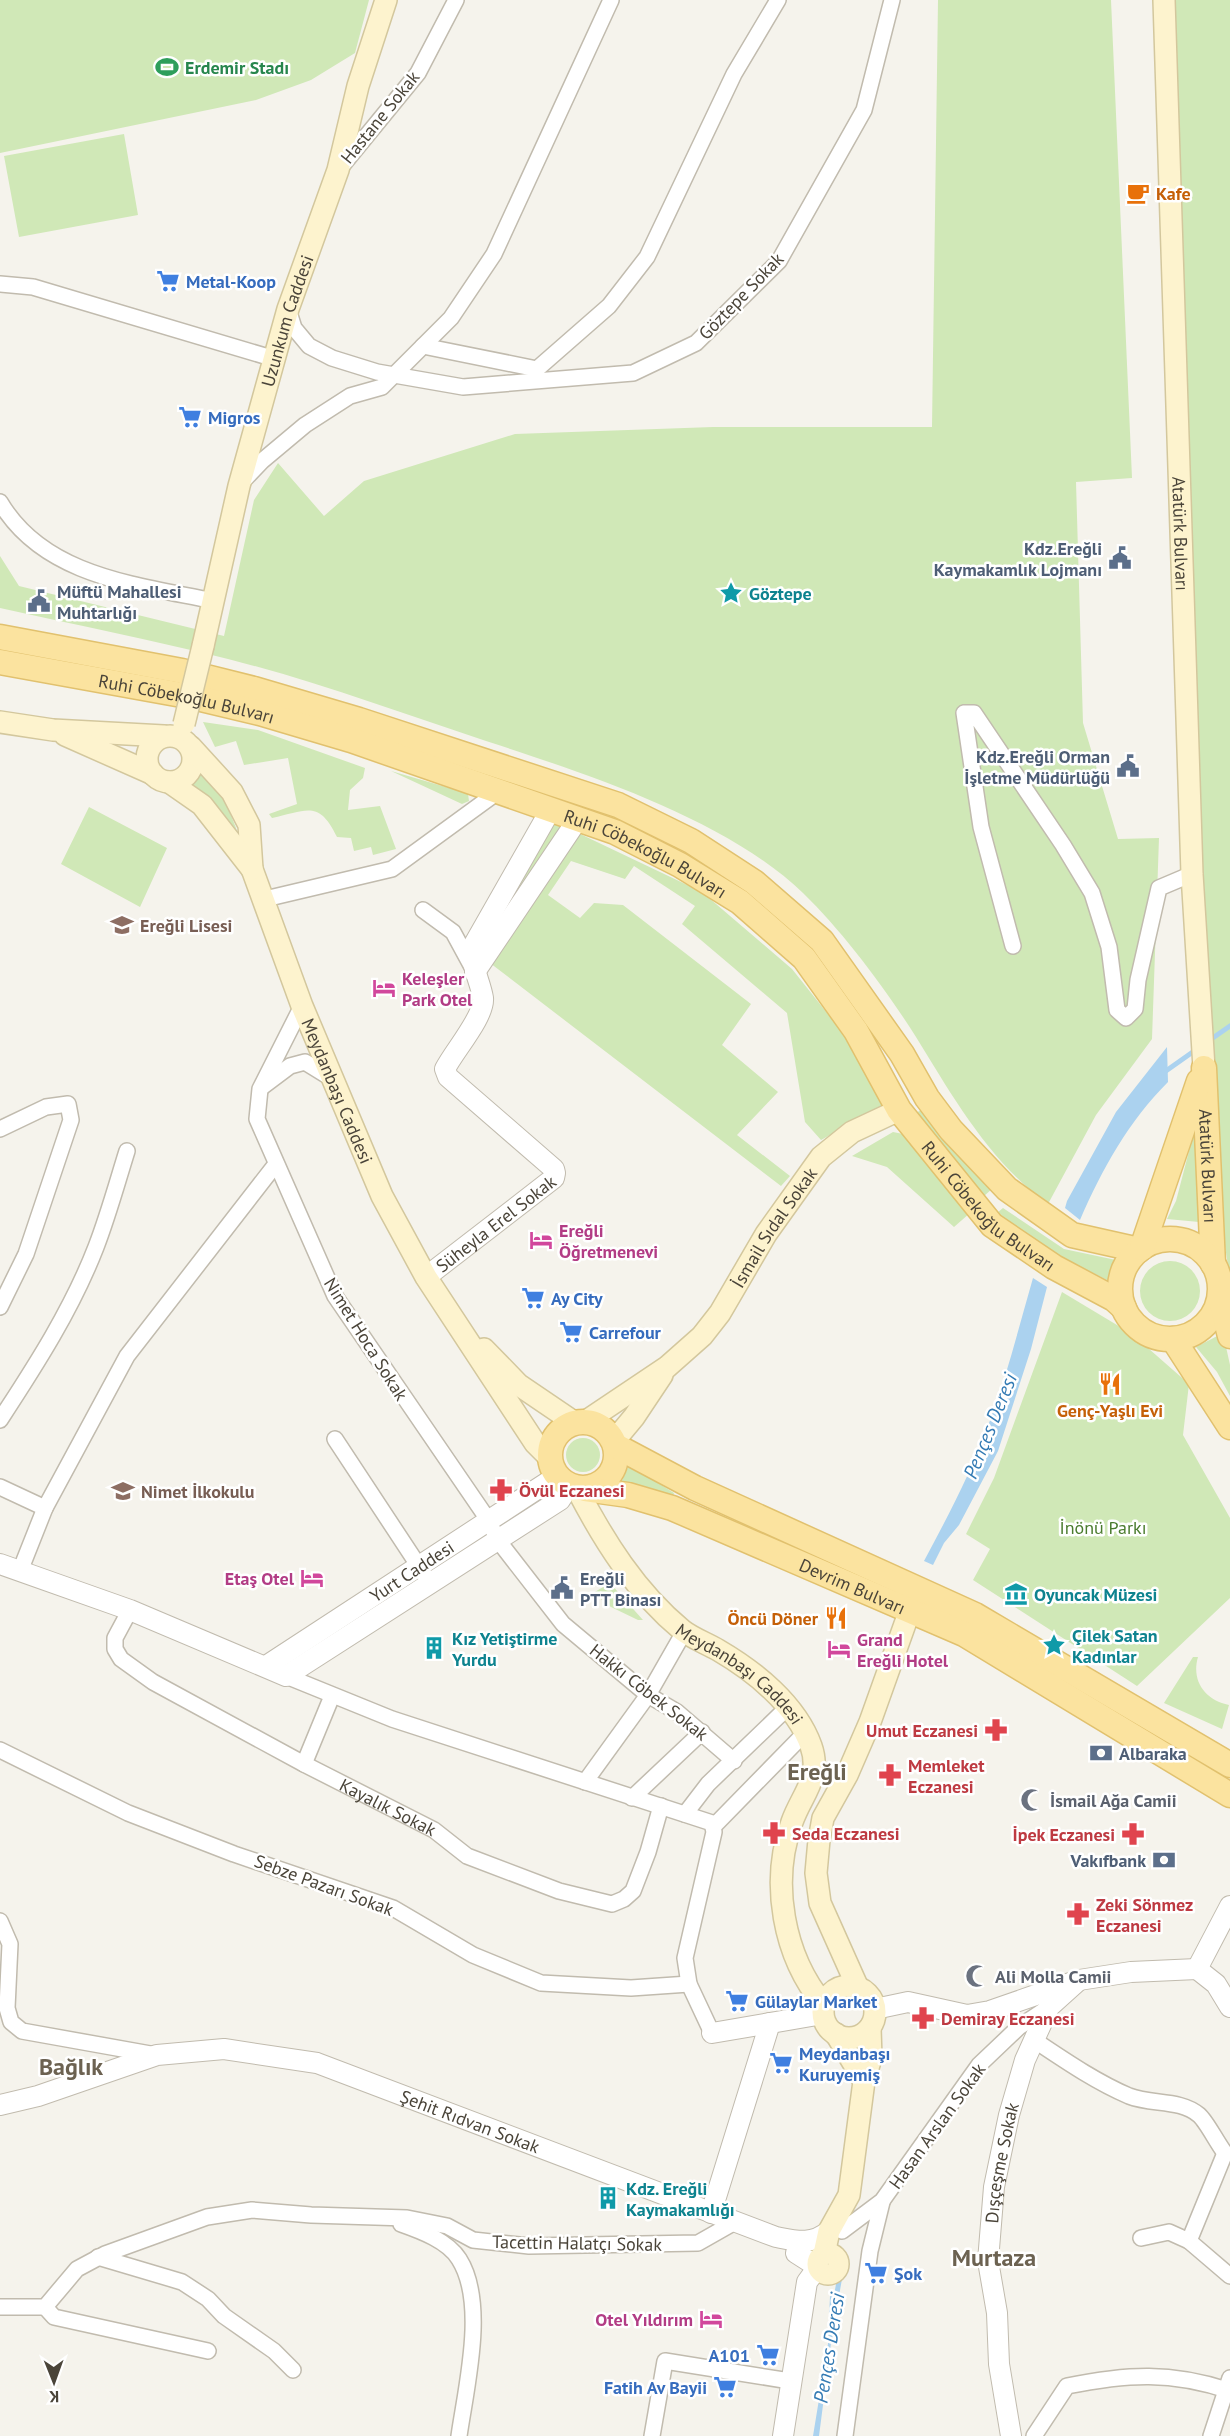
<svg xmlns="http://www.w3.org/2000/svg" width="1230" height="2436" font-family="'PT Sans',sans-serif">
<rect width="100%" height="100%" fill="#f5f3ec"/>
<path fill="#d0e8b7" d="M 0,0 L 369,0 L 355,53 L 311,80 L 256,100 L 0,153 Z
M 938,0 L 1111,0 L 1132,478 L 1076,482 L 1083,723 L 1118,839 L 1159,838 L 1152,1039 L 1096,1115 L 1048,1204 C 989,1161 953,1097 916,1037 C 885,988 844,933 803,893 C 726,819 587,774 486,741 C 401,713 315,681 228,659 C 152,640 76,625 0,608 L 0,556 L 19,586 L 224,636 L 254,500 L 278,463 L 324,516 L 364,481 L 515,434 L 713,427 L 932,427 Z
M 1173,0 L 1230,0 L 1230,1278 L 1221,1221 L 1205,926 Z
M 124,134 L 138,215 L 19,237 L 4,156 Z
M 203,722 L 258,730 L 365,768 L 363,778 L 350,790 L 348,810 L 380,806 L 396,849 L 373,855 L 371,847 L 354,851 L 351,838 L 337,837 C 319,800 308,810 272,818 L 269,814 L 297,804 L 288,758 L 244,765 L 236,741 L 215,747 Z
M 201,766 C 222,791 233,817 243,848 L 189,785 Z
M 391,771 L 463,792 L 468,794 L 469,801 L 462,804 Z
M 89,807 L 167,848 L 140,907 L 61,864 Z
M 553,820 L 566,825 L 485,943 Z
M 576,832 L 702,892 L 792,969 L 843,1033 L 886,1104 L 821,1140 L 805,1122 L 787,1013 L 682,924 L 695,906 L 634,866 L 625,879 L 571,861 L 548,895 L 580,918 L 594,903 L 623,905 L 751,1004 L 722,1045 L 778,1092 L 737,1135 L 790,1176 L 781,1186 L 490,963 Z
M 923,1109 L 992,1189 L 984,1196 L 914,1114 Z
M 1199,1113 L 1199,1222 L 1167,1219 L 1176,1201 Z
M 893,1132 L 913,1136 L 970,1213 L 954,1227 L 887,1167 L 852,1156 Z
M 1003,1208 L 1064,1249 L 1116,1260 L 1109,1281 L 1063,1258 L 997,1213 Z
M1140 1291a30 30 0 1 1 60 0a30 30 0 1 1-60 0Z
M 1062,1292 L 1132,1334 L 1189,1384 L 1183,1435 L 1230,1518 L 1230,1598 L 1137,1686 L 973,1580 L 990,1549 L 966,1534 L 994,1478 Z
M 1223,1333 L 1230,1365 L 1230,1396 L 1217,1372 L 1196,1347 Z
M566 1455a17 17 0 1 1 34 0a17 17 0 1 1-34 0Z
M 629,1465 L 674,1493 L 673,1496 L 621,1483 Z
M 610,1583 L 643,1620 L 638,1620 L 611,1607 L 593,1593 Z
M 1193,1657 L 1198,1657 C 1191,1681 1205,1700 1229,1705 L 1222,1729 L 1164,1703 Z"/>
<path fill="#abd2ef" d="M 1167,1047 L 1168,1082 C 1129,1121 1102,1169 1080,1220 L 1065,1208 L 1067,1201 L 1116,1112 Z
M 1033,1278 L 1047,1287 L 1031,1349 L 998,1451 L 959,1525 L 944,1543 L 933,1565 L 924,1561 C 948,1516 972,1471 989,1423 C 1007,1376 1019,1326 1033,1278 Z
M 830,2296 L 842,2297 L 831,2343 L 819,2436 L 813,2436 L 828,2344 Z"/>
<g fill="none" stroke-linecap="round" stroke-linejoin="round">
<path stroke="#abd2ef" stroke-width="5" d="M 1207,1042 L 1230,1026
M 1163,1073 L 1197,1049
M 835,2304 L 843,2259"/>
<g stroke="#c1bbae" stroke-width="18">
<g id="minor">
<path d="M 341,167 L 418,73 L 456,0"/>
<path d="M 0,284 L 33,287 L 275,359"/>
<path d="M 288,309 L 294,328 L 309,346 L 332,358 L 377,372 L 463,387 L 633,373 L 696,343 L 779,261 L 864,110 L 892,0"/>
<path d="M 423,346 L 537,369 L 609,306 L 647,257 L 734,74 L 778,0"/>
<path d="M 241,483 L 262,461 L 305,425 L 350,396 L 382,387 L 451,318 L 494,254 L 611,0"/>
<path d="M 0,502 C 44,577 138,585 214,601"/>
<path d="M 265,899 L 392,869 L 499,791"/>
<path d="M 423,910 L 453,932 L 472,967"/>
<path d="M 1013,946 L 981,827 L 964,713 L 974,713 L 1063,845 L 1092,893 L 1109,947 L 1117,1010 L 1126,1018 L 1135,1009 L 1138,980 L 1159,888 L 1192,874"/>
<path d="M 302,1006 L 260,1089 L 257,1119 L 335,1296 L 489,1521 L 497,1539 L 563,1624 L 648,1695 L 677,1712 L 734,1761"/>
<path d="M 262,1087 L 290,1066 L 305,1062 L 331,1078"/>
<path d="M 0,1129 L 46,1107 L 68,1104 L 71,1120 L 26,1254 L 0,1307"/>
<path d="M 0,1420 C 36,1365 72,1309 96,1247 C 108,1216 117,1183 127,1151"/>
<path d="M 335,1439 L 424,1574"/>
<path d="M 0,1487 L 45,1508"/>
<path d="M 20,1571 L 45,1508 L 127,1356 L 276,1164"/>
<path id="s1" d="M 130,1610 L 115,1638 L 115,1649 L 121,1659 L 153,1682 L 304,1764 L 434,1830 L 467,1856 L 559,1891 L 612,1904 L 624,1899 L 633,1891 L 648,1852 L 661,1806"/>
<path d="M 286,1676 L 392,1719 L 712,1823 L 714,1832 L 685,1958 L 689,1984 L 712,2033"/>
<path d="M 0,1750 L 128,1813 L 234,1854 L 393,1908 L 473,1955 L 541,1983 L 631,1988 L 689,1984"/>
<path d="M 304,1764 L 332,1696"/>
<path d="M 585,1782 L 648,1695 L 684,1632"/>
<path d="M 632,1798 L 702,1732"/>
<path d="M 685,1814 L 708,1784 L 787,1708"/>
<path d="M 714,1826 L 805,1733"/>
<path d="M 0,1921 L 10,1944 L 7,2008 L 11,2022 L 22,2031 L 156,2055"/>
<path d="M 1034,2040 C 1064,2060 1096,2082 1129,2096 C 1152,2105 1180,2099 1199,2115 C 1207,2122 1217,2143 1225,2153"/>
<path d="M 401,2224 C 421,2231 448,2241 459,2259 C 487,2303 466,2387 459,2436"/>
<path d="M 842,2231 L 882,2201 L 979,2065 L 1019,2027 L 1049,2007"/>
<path d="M 1141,2238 L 1169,2232 L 1189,2241 L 1225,2153"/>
<path d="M 1189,2241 L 1230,2276"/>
<path d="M 98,2257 L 182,2282 L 208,2299 L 224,2316 L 274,2351 L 293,2370"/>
<path d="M 0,2307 L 45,2307 L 77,2269 L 105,2254 L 207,2217 L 252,2210 L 311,2215 L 407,2218 L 447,2226 L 473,2240 L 529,2246 L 698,2243 L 735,2222"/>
<path d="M 45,2307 L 54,2317 L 208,2351"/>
<path d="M 652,2436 L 665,2361 L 790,2381"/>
<path d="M 845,2436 L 870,2251 L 882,2202"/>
<path d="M 1034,2436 L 1067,2386 C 1127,2374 1171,2371 1230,2391"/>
<path d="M 1211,2436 L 1230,2378"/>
</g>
</g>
<g stroke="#c1bbae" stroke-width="22">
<g id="tertiary">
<path d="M 475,972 L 578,819"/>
<path id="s2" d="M 426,1277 L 554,1178 L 555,1173 L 554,1169 L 448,1077 L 445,1069 C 454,1051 485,1016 483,998 C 480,980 471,968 473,946 L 551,809"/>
<path d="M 0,1564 L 130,1610 L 286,1676 L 560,1500 L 569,1486"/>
<path id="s3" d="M 266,1666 L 557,1476"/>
<path d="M 1197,1969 L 1230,1906"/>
<path d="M 1197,1969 L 1216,1984 L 1230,2007"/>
<path d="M 875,2009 L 908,2002 L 967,2015 L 990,2011 L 1079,1980 L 1131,1972 L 1197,1969"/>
<path d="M 712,2033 L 823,2014"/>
<path id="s4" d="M 0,2105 L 38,2096 L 157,2055 L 224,2049 L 317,2063 L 776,2237 C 797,2241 812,2245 829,2231"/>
<path d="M 711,2213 L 770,2023"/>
<path d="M 783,2436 L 807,2282 L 818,2267 L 796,2253"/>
<path id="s5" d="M 1011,2436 L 999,2364 L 997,2313 L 988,2261 L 994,2187 L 1009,2115 L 1025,2060 L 1049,2007 L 1079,1980"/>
</g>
</g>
<g stroke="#d3c79d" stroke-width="24">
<g id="secondary">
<path id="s6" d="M 1164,0 L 1192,874 L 1204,1068"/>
<path id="s7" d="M 203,646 L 239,486 L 288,309 L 338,170 L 358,86 L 386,0"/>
<path d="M 0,722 L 53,730 L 164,736"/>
<path d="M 65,735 L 153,774"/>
<circle cx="170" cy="759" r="23"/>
<path id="s8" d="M 191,747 L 232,792 L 249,825 L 252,869 L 302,1006 L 382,1196 L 426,1277 L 535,1443 L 550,1458"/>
<path d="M 169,782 L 202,805 L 252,869"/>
<path d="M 484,1349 L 519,1385 L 575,1423"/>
<path id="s9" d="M 585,1422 L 667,1367 L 702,1336 L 720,1313 L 766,1234 L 821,1157 L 852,1132 L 899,1110"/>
<path d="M 614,1441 L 634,1417 L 662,1375"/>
<path id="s10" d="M 577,1489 C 604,1541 636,1592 682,1630 C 692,1638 706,1643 718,1650 C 754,1671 796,1704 811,1746 C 822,1777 802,1794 792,1822 C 770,1882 783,1956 824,2005"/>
<circle cx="849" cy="2012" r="26"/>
<path d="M 858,1988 L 820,1903 L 816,1873 L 819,1840 L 823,1818 L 847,1775 L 870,1722 L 910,1610"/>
<path d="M 836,2034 L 864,2081"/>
<circle cx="828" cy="2264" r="10"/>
<path d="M 824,2254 L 829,2231 L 849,2195 L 864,2081 L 871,2058 L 870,2028"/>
</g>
</g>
<g stroke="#e1c16e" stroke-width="27">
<g id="primary">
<path d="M 0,637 L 182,671 L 254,689 L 359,720 L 618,805 L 691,841 L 754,882 L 822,941 L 902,1054 L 927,1098 L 951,1130 L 1007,1189 L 1072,1235 L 1139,1250"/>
<path id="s11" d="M 0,662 L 193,697 L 260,713 L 351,740 L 615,832 L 680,865 L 740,902 L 804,958 L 856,1031 L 899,1110 L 992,1225 L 1054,1267 L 1114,1299 L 1124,1308"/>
<path id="s12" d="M 1204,1068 L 1213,1264"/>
<circle cx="1170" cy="1289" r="50"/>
<path d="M 1142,1248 L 1199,1081"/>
<path d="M 1220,1297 L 1230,1336"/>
<path d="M 1173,1339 L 1230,1427"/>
<circle cx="583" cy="1455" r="33"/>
<path d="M 616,1446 L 695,1488 L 975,1615 L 1230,1765"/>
<path id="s13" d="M 585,1489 L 628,1495 L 672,1508 L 964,1634 L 1230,1795"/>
</g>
</g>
<use href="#minor" stroke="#fff" stroke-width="15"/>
<use href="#tertiary" stroke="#fff" stroke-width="20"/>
<use href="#secondary" stroke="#fdf3ce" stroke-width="21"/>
<use href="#primary" stroke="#fbe39f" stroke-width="24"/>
<g stroke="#d3c79d" stroke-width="24" stroke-linecap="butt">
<path id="secondary-bridge" d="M 184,724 L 203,646"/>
</g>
<use href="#secondary-bridge" stroke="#fdf3ce" stroke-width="21"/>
</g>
<defs>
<g id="stadium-bare" transform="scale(1.8)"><path d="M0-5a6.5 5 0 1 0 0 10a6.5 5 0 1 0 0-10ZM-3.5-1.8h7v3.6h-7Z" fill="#2e9e5b" stroke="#fff" stroke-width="2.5" paint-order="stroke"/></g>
<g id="cafe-bare" transform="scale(1.8)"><path d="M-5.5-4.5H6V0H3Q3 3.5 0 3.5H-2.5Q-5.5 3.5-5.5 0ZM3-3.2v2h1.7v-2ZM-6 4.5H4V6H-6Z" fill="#e8710a" stroke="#fff" stroke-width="2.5" paint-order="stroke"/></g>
<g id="supermarket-bare" transform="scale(1.8)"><path d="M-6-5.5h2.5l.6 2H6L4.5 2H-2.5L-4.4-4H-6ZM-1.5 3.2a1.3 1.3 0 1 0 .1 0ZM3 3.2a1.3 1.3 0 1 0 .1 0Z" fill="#3f7fe0" stroke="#fff" stroke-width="2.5" paint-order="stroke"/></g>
<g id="civic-bare" transform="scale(1.8)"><path d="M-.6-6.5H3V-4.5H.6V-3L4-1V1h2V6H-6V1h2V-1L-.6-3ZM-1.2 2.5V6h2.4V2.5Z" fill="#5c6f8a" stroke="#fff" stroke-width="2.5" paint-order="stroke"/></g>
<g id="sight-bare" transform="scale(1.8)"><path d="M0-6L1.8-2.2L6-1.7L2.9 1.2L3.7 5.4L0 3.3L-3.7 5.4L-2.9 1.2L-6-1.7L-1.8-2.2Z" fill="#0f9aa8" stroke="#fff" stroke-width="2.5" paint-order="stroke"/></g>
<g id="school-bare" transform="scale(1.8)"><path d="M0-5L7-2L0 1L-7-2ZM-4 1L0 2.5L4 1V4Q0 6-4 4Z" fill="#8d6e63" stroke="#fff" stroke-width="2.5" paint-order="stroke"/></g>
<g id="hotel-bare" transform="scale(1.8)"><path d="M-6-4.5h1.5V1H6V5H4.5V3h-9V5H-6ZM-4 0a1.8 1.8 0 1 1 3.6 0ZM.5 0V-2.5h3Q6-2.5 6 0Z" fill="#d1479c" stroke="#fff" stroke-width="2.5" paint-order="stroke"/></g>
<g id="restaurant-bare" transform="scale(1.8)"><path d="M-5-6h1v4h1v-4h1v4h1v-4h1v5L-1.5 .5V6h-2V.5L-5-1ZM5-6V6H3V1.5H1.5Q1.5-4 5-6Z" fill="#e8710a" stroke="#fff" stroke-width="2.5" paint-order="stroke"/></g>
<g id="pharmacy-bare" transform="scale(1.8)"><path d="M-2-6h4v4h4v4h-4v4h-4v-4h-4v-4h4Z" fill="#e0444e" stroke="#fff" stroke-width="2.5" paint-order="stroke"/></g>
<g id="museum-bare" transform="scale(1.8)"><path d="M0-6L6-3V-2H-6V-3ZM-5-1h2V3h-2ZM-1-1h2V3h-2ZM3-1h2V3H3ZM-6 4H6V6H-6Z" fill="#0f9aa8" stroke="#fff" stroke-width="2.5" paint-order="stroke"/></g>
<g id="building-bare" transform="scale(1.8)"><path d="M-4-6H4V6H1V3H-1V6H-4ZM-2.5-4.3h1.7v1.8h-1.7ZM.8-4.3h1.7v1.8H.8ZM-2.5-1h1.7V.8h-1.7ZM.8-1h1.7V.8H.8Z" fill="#0f9aa8" stroke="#fff" stroke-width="2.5" paint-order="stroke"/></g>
<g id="bank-bare" transform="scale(1.8)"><path d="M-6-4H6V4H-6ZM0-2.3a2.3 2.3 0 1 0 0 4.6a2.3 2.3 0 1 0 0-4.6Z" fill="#5c6f8a" stroke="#fff" stroke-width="2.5" paint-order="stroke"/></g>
<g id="mosque-bare" transform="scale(1.8)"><path d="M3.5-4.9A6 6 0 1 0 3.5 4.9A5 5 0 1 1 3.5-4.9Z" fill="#6b7280" stroke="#fff" stroke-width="2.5" paint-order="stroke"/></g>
</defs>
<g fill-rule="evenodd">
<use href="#stadium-bare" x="167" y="67"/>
<use href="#cafe-bare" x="1138" y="193"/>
<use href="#supermarket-bare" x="168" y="281"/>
<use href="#supermarket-bare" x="190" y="417"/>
<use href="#civic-bare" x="1120" y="558"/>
<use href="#sight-bare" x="731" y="593"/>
<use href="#civic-bare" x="39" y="601"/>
<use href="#civic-bare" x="1128" y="766"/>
<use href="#school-bare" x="122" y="925"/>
<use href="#hotel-bare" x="384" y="988"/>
<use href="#hotel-bare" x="541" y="1240"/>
<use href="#supermarket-bare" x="533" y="1298"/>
<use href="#supermarket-bare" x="571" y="1332"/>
<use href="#restaurant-bare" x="1110" y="1384"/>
<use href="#pharmacy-bare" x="501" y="1490"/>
<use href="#school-bare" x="123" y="1491"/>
<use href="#hotel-bare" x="312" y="1578"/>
<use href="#civic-bare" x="562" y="1588"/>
<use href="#museum-bare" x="1016" y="1594"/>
<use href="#restaurant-bare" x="836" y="1618"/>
<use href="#sight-bare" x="1054" y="1645"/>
<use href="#building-bare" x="434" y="1648"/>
<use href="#hotel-bare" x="839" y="1649"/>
<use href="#pharmacy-bare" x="996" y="1730"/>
<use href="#bank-bare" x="1101" y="1753"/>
<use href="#pharmacy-bare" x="890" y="1775"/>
<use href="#mosque-bare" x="1032" y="1800"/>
<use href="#pharmacy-bare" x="774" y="1833"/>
<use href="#pharmacy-bare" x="1133" y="1834"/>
<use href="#bank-bare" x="1164" y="1860"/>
<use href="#pharmacy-bare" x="1078" y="1914"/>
<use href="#mosque-bare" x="977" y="1976"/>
<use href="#supermarket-bare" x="737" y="2001"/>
<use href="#pharmacy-bare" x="923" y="2018"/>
<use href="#supermarket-bare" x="781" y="2063"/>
<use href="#building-bare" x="608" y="2198"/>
<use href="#supermarket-bare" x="876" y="2273"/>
<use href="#hotel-bare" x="711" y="2319"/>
<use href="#supermarket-bare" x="768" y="2355"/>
<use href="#supermarket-bare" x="725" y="2387"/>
</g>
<g text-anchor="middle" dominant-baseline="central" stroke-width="5" stroke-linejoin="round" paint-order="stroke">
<g font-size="18" font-weight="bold" fill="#27864d" stroke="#fff" text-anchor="start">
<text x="185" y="67">Erdemir Stadı</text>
</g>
<g font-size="18" fill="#4a4439" stroke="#fff">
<text transform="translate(380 117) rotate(-51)">Hastane Sokak</text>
<text transform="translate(741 296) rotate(-46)">Göztepe Sokak</text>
<text stroke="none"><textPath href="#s7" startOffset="336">Uzunkum Caddesi</textPath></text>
<text stroke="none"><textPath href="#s6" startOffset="534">Atatürk Bulvarı</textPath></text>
<text stroke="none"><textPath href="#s11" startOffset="190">Ruhi Cöbekoğlu Bulvarı</textPath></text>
<text stroke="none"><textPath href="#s11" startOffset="676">Ruhi Cöbekoğlu Bulvarı</textPath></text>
<text stroke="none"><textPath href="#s8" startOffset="380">Meydanbaşı Caddesi</textPath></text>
<text stroke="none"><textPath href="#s12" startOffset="98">Atatürk Bulvarı</textPath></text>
<text stroke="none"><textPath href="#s11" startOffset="1180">Ruhi Cöbekoğlu Bulvarı</textPath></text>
<text stroke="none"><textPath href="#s2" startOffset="88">Süheyla Erel Sokak</textPath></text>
<text stroke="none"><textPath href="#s9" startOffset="276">İsmail Sıdal Sokak</textPath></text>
<text transform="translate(366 1339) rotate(58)">Nimet Hoca Sokak</text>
<text stroke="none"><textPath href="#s3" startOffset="174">Yurt Caddesi</textPath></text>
<text stroke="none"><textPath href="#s13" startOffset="286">Devrim Bulvarı</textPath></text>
<text stroke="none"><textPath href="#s10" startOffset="250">Meydanbaşı Caddesi</textPath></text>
<text transform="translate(649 1692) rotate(38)">Hakkı Cöbek Sokak</text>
<text stroke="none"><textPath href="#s1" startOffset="360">Kayalık Sokak</textPath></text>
<text transform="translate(324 1885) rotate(20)">Sebze Pazarı Sokak</text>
<text stroke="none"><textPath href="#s4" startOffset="490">Şehit Rıdvan Sokak</textPath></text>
<text transform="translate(937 2126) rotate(-54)">Hasan Arslan Sokak</text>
<text stroke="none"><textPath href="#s5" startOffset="276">Dışçeşme Sokak</textPath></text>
<text transform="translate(577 2243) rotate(1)">Tacettin Halatçı Sokak</text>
</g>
<g font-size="18" font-weight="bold" fill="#c56008" stroke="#fff" text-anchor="start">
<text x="1156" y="193">Kafe</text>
<text x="1110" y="1410" text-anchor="middle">Genç-Yaşlı Evi</text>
<text x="818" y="1618" text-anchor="end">Öncü Döner</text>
</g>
<g font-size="18" font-weight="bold" fill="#366cbe" stroke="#fff" text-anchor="start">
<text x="186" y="281">Metal-Koop</text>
<text x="208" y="417">Migros</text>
<text x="551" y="1298">Ay City</text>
<text x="589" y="1332">Carrefour</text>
<text x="755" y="2001">Gülaylar Market</text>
<text x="799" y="2053">Meydanbaşı<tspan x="799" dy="21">Kuruyemiş</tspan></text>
<text x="894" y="2273">Şok</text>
<text x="750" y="2355" text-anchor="end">A101</text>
<text x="707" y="2387" text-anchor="end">Fatih Av Bayii</text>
</g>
<g font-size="18" font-weight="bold" fill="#4e5e75" stroke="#fff" text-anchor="end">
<text x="1102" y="548">Kdz.Ereğli<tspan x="1102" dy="21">Kaymakamlık Lojmanı</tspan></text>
<text x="57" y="591" text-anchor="start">Müftü Mahallesi<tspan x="57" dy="21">Muhtarlığı</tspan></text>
<text x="1110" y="756">Kdz.Ereğli Orman<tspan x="1110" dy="21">İşletme Müdürlüğü</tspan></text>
<text x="580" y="1578" text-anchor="start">Ereğli<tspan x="580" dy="21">PTT Binası</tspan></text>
<text x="1119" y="1753" text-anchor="start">Albaraka</text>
<text x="1146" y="1860">Vakıfbank</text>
</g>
<g font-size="18" font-weight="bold" fill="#0d838f" stroke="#fff" text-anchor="start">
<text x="749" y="593">Göztepe</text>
<text x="1034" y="1594">Oyuncak Müzesi</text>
<text x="1072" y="1635">Çilek Satan<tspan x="1072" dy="21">Kadınlar</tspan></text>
<text x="452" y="1638">Kız Yetiştirme<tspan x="452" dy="21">Yurdu</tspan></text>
<text x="626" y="2188">Kdz. Ereğli<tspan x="626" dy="21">Kaymakamlığı</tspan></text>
</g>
<g font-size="18" font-weight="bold" fill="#785e54" stroke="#fff" text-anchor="start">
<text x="140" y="925">Ereğli Lisesi</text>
<text x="141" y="1491">Nimet İlkokulu</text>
</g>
<g font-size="18" font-weight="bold" fill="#b23c85" stroke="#fff" text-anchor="start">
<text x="402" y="978">Keleşler<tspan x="402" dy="21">Park Otel</tspan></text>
<text x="559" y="1230">Ereğli<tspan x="559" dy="21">Öğretmenevi</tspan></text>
<text x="294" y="1578" text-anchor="end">Etaş Otel</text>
<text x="857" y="1639">Grand<tspan x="857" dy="21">Ereğli Hotel</tspan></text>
<text x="693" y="2319" text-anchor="end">Otel Yıldırım</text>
</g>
<g font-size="18" font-weight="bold" fill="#be3a42" stroke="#fff" text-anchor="start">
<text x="519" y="1490">Övül Eczanesi</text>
<text x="978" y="1730" text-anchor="end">Umut Eczanesi</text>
<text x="908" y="1765">Memleket<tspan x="908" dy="21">Eczanesi</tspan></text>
<text x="792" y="1833">Seda Eczanesi</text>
<text x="1115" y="1834" text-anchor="end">İpek Eczanesi</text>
<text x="1096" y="1904">Zeki Sönmez<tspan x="1096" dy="21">Eczanesi</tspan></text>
<text x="941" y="2018">Demiray Eczanesi</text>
</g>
<g font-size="18" fill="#497b2d" stroke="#fff">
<text x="1103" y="1527">İnönü Parkı</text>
</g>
<g font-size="18" font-weight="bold" fill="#5b616d" stroke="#fff" text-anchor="start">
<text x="1050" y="1800">İsmail Ağa Camii</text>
<text x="995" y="1976">Ali Molla Camii</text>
</g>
<g font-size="20" font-style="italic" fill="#347bb4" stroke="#fff">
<text transform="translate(990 1426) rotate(-68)">Pençes Deresi</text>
<text transform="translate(829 2348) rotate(-81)">Pençes Deresi</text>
</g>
<g font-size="24" font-weight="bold" fill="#6c6251" stroke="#fff">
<text x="817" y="1771">Ereğli</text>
<text x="71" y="2066">Bağlık</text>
<text x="994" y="2257">Murtaza</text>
</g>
</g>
<g transform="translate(54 2382) rotate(179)" stroke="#ffffff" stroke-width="4.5" paint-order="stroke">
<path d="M0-4.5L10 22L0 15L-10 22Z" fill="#4a4439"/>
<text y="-9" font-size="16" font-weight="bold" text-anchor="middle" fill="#4a4439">K</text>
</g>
</svg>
